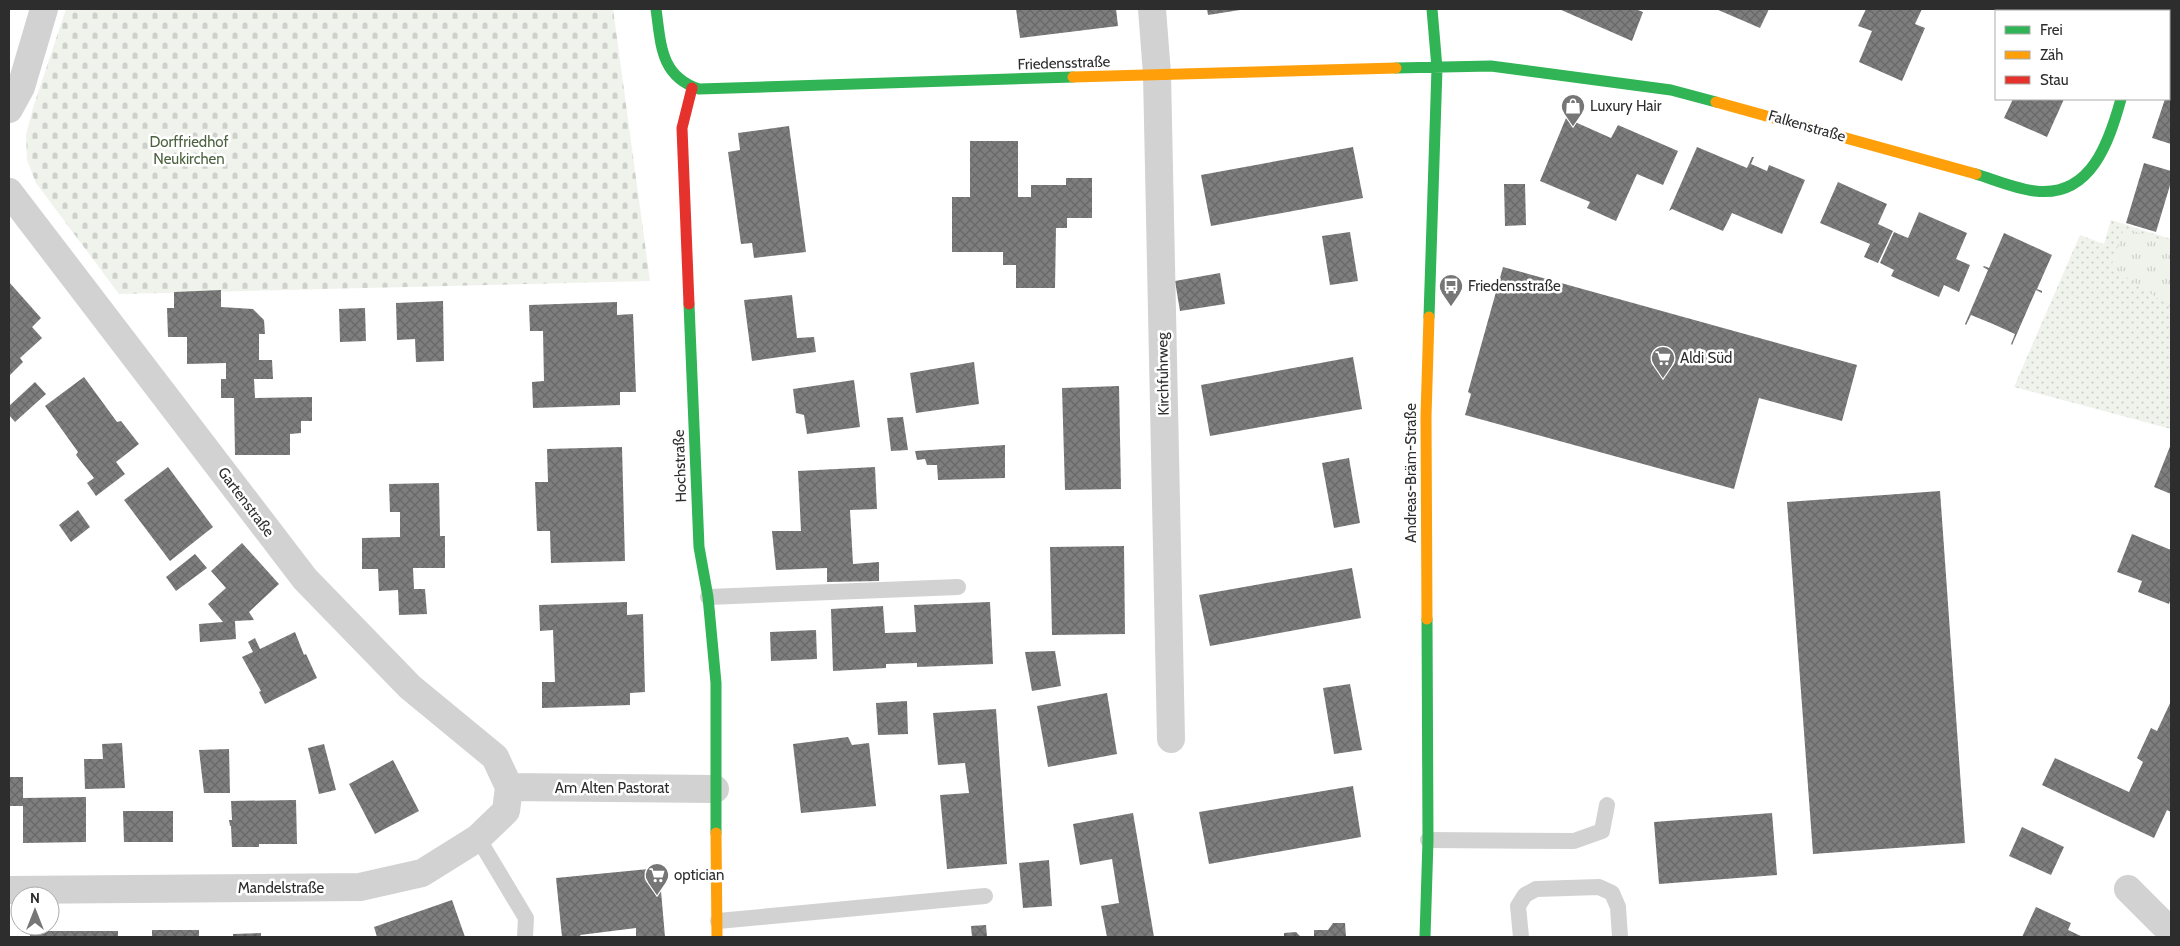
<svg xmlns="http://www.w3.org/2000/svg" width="2180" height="946" font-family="Cabin,sans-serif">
<defs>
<pattern id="grass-dots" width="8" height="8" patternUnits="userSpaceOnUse" patternTransform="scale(1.25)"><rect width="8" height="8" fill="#eff3ec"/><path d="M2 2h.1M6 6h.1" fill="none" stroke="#cdd1cb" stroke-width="1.8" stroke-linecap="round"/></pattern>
<pattern id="cemetery-stones" width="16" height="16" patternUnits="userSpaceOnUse" patternTransform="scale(1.25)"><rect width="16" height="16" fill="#eff3ec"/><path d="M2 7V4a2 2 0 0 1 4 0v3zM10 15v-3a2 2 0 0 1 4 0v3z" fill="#cdd1cb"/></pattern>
<pattern id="park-tufts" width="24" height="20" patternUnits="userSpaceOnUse" patternTransform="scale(1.25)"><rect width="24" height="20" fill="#eff3ec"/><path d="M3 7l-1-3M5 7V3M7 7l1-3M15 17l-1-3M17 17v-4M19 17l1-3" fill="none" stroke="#cdd1cb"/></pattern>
<pattern id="building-cross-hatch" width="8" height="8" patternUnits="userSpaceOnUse" patternTransform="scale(1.25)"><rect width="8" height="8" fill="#7e7e7e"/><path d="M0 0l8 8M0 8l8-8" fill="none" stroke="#686868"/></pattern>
</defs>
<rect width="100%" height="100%" fill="#fff"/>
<path fill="url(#grass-dots)" d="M 2111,220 L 2171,239 L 2171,429 L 2014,387 L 2080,235 L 2104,244 Z"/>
<path fill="url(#cemetery-stones)" d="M 66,9 L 613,9 L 650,281 L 119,294 L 36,183 L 27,160 L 26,135 L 33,108 Z"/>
<path fill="url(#park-tufts)" d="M 2124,228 L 2171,243 L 2171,307 L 2111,267 Z"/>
<path fill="url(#building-cross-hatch)" d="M 1016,9 L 1116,9 L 1118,26 L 1020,38 Z
M 1207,9 L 1239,9 L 1240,10 L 1208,15 Z
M 1559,9 L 1635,9 L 1643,12 L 1632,41 Z
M 1716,9 L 1769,9 L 1760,28 Z
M 1866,9 L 1922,9 L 1915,24 L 1925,28 L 1902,81 L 1859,62 L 1872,31 L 1858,26 Z
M 2025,9 L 2081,9 L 2080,11 L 2024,11 Z
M 2169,94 L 2171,95 L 2171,144 L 2152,138 L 2165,99 L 2169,99 Z
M 2013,99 L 2064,99 L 2047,137 L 2004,118 Z
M 1566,118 L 1611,138 L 1618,125 L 1678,151 L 1663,185 L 1637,174 L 1616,221 L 1587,208 L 1590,202 L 1540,181 Z
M 789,126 L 806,252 L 754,258 L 752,243 L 741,244 L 728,152 L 740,150 L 738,133 Z
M 970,141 L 1018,141 L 1018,197 L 1031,197 L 1031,185 L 1066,185 L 1066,178 L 1092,178 L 1092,218 L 1067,218 L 1067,228 L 1056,228 L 1055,288 L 1016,288 L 1016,265 L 1003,265 L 1003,252 L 952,252 L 952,197 L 970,197 Z
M 1353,147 L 1363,198 L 1211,226 L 1201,175 Z
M 1697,147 L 1747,168 L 1752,157 L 1754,157 L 1751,164 L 1767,171 L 1769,165 L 1805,180 L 1782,234 L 1732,213 L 1723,231 L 1672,209 L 1669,211 Z
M 2144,163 L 2171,171 L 2171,182 L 2156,232 L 2126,223 Z
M 1838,182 L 1887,204 L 1878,224 L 1893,231 L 1878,263 L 1864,257 L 1870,244 L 1820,223 Z
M 1504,184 L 1525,184 L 1526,225 L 1505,226 Z
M 1919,212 L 1967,233 L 1956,259 L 1970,265 L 1959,292 L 1944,285 L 1939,297 L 1891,276 L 1894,270 L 1880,263 L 1894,232 L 1908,238 Z
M 1350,232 L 1358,281 L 1330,285 L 1322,236 Z
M 2004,233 L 2052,255 L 2037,289 L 2042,291 L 2042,293 L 2036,290 L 2012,345 L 2011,344 L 2015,334 L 1993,324 L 1971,315 L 1966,325 L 1965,324 L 1988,270 L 1983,267 L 1984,266 L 1989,268 Z
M 1503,267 L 1857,365 L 1842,421 L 1759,398 L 1734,489 L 1465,415 L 1471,394 L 1468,392 Z
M 1220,273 L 1225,304 L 1180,311 L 1175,281 Z
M 9,282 L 41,318 L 32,327 L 42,338 L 20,358 L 23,362 L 9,376 Z
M 221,290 L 221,307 L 253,309 L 264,320 L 265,334 L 259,334 L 259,360 L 272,360 L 273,379 L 254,379 L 255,398 L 312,397 L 312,421 L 301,421 L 301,433 L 290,434 L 290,455 L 235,455 L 234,398 L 221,398 L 221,379 L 226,379 L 226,363 L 187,364 L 187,337 L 168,337 L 167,308 L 174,308 L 174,292 Z
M 792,295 L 797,338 L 814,337 L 816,352 L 752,361 L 744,300 Z
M 443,301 L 444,361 L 416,362 L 415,339 L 397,340 L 396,303 Z
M 617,302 L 617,315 L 633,314 L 636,392 L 620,392 L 620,405 L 533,408 L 532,382 L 544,381 L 543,331 L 530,331 L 529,305 Z
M 365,308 L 366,341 L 340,342 L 339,309 Z
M 1353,357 L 1362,409 L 1210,436 L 1201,385 Z
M 974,362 L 979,404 L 916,413 L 910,373 Z
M 84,377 L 117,422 L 121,421 L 139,444 L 116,462 L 125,474 L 96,496 L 87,483 L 94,478 L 76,455 L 78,452 L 45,406 Z
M 854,380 L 860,427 L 807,434 L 804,415 L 796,413 L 793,389 Z
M 35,382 L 46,394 L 15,422 L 9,415 L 9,406 Z
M 1119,386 L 1121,489 L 1065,490 L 1062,388 Z
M 903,417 L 908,450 L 891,451 L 887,418 Z
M 2171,444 L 2171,494 L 2154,487 Z
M 1005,445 L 1005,478 L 938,480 L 937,465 L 927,465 L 925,459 L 917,460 L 915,451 Z
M 622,447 L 625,561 L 551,563 L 550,531 L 537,531 L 535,482 L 548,482 L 547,449 Z
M 1349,458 L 1360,523 L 1334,528 L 1322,463 Z
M 168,467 L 213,527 L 170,561 L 124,500 Z
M 875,467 L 877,509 L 850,510 L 853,564 L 879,562 L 879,581 L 827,582 L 827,568 L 776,570 L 772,531 L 801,531 L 798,471 Z
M 439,483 L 440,536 L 445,536 L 445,568 L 413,568 L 414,589 L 425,589 L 427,614 L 399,615 L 398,590 L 379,591 L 378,569 L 362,569 L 362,538 L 400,537 L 400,512 L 390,512 L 389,484 Z
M 1940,491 L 1965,843 L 1813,854 L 1787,502 Z
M 78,510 L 90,527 L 71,542 L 59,525 Z
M 2132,534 L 2171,550 L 2171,598 L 2169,604 L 2138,592 L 2142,581 L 2117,572 Z
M 242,543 L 279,584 L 249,612 L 254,620 L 235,621 L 236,639 L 200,642 L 199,624 L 223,622 L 208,604 L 226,588 L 211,571 Z
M 1124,546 L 1125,634 L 1052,635 L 1050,547 Z
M 195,554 L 207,568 L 176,591 L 166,577 Z
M 1352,568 L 1361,618 L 1210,646 L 1199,595 Z
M 627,602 L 627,615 L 643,614 L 645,692 L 630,693 L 630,705 L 542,708 L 542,682 L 555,682 L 553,630 L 540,631 L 539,605 Z
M 990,602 L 993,664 L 917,667 L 917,663 L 886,664 L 886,668 L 833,671 L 831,609 L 883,606 L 885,633 L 916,632 L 914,605 Z
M 816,630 L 817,659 L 771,661 L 770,632 Z
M 295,632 L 304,655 L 306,654 L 317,678 L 265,704 L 259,692 L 261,691 L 242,657 L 253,652 L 248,642 L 255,638 L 260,649 Z
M 1055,651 L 1061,686 L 1032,691 L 1025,652 Z
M 1350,684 L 1362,750 L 1334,754 L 1323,688 Z
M 1107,693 L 1117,754 L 1048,767 L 1037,706 Z
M 907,701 L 908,734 L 878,735 L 876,703 Z
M 2171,701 L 2171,812 L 2167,810 L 2154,838 L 2042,785 L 2055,758 L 2129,792 L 2143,762 L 2137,758 L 2151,728 L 2157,731 Z
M 996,709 L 1007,864 L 947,869 L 940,795 L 969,793 L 965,763 L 938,765 L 933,713 Z
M 848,737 L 852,745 L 869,743 L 876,806 L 801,813 L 793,744 Z
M 122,743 L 125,788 L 85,789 L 84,759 L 103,759 L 102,744 Z
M 324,744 L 336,790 L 319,794 L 308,748 Z
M 229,749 L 230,793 L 204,793 L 199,750 Z
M 393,760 L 419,811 L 375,834 L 349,784 Z
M 9,777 L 23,777 L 23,798 L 86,797 L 86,842 L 23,843 L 23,806 L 9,806 Z
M 1353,786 L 1361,837 L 1209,864 L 1199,812 Z
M 296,800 L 297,844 L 259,844 L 259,847 L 232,847 L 231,826 L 230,826 L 229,820 L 232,820 L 231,801 Z
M 123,811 L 173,811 L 173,842 L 124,842 Z
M 1133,813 L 1154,937 L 1107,937 L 1101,906 L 1119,903 L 1112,859 L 1080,865 L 1073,824 Z
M 1772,813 L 1777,875 L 1659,884 L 1654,822 Z
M 2022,827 L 2064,847 L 2051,875 L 2009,856 Z
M 1049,860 L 1052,906 L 1023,908 L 1019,863 Z
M 659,868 L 665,937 L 636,937 L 636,928 L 580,935 L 581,937 L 562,937 L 556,878 Z
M 452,900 L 465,937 L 377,937 L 374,927 Z
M 2036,907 L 2071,923 L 2068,930 L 2083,937 L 2022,937 Z
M 1333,923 L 1345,923 L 1346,937 L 1314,937 L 1314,930 L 1328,930 Z
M 986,925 L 987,937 L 972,937 L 971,926 Z
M 152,930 L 199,930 L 199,937 L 152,937 Z
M 30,931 L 118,931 L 118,937 L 30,937 Z
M 1296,932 L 1301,937 L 1284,937 L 1284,933 Z
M 261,933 L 261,937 L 233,937 L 233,934 Z"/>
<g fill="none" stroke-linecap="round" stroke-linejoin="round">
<path stroke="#d2d2d2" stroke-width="16" d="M 708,597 L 958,587
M 478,838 L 526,918 L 525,937
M 1428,840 L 1574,841 L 1602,831 L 1607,805
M 718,921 L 985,896
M 1521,937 L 1518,906 L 1525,895 L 1536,889 L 1599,887 L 1612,893 L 1618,907 L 1620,937"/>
<path stroke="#d2d2d2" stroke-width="28" d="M 1152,9 L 1157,74 L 1171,739
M 2146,11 L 2147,9
M 9,109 L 21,87 L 44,9
M 9,192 L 305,579 L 410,687 L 495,757 L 509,787
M 509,787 L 715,789
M 2128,889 L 2163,924 L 2171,928
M 9,890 L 360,887 L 422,873 L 478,838 L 506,811 L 509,787"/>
<path stroke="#30b455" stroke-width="11" d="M 656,9 C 661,44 660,76 699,89 L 1073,77
M 1396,68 L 1491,66 L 1671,90 L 1716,102
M 1976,174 C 1995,180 2016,189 2035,191 C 2091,198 2109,142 2121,99
M 689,304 L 699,547 L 708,597 L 716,683 L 716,833
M 1429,317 L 1437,68 L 1432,9
M 1425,937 L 1428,840 L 1427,619"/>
<path stroke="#ff9f0a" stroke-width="11" d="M 1073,77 L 1396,68
M 1716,102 L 1976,174
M 1427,619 L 1426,416 L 1429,317
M 716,833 L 717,937"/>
<path stroke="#e5322d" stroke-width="11" d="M 689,304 L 682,128 L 692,88"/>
</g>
<defs>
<g id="shop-pin" transform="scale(1.25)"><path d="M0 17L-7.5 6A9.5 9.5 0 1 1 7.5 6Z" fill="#767676" stroke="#fff"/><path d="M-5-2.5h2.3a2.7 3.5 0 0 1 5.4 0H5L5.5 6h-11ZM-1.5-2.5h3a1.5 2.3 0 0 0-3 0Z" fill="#fff"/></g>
<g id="bus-pin" transform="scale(1.25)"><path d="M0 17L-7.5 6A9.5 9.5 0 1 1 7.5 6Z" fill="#767676" stroke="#fff"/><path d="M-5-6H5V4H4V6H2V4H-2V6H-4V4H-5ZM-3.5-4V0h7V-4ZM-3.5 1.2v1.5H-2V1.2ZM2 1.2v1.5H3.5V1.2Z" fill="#fff"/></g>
<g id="supermarket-pin" transform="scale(1.25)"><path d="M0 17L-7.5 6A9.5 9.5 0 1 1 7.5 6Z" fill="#767676" stroke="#fff"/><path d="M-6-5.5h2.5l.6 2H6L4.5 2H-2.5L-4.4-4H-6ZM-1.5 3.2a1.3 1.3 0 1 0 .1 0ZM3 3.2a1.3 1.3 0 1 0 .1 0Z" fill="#fff"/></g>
</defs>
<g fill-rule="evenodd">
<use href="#shop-pin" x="1573" y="106"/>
<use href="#bus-pin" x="1451" y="286"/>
<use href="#supermarket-pin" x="1663" y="358"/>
<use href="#supermarket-pin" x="657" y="875"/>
</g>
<g text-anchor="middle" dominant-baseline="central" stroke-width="5" stroke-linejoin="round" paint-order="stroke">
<g font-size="15" fill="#2d2d2d" stroke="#fff">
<text transform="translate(1064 63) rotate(-2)">Friedensstraße</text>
<text transform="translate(1807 126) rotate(16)">Falkenstraße</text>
<text transform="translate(1163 374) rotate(-91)">Kirchfuhrweg</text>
<text transform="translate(680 466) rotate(-92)">Hochstraße</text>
<text transform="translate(1411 473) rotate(-90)">Andreas-Bräm-Straße</text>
<text transform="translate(246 502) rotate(53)">Gartenstraße</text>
<text x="612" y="788">Am Alten Pastorat</text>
<text x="281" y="888">Mandelstraße</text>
</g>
<g font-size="15" fill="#2d2d2d" stroke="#fff" text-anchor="start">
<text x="1590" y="106">Luxury Hair</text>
<text x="1468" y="286">Friedensstraße</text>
<text x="1680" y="358">Aldi Süd</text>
<text x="674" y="875">optician</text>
</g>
<g font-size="15" fill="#4d6340" stroke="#fff">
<text x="189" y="142">Dorffriedhof<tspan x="189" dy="17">Neukirchen</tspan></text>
</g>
</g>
<rect width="2180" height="946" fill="none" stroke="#2d2d2d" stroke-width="20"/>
<rect x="1995" y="10" width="175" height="90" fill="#ffffff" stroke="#ababab"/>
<rect x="2005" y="26" width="25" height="8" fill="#30b455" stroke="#ababab"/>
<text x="2040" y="35" font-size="15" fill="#2d2d2d">Frei</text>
<rect x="2005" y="51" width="25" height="8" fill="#ff9f0a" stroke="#ababab"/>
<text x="2040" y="60" font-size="15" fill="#2d2d2d">Zäh</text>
<rect x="2005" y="76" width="25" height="8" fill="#e5322d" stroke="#ababab"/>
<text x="2040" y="85" font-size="15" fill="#2d2d2d">Stau</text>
<g transform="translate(35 911)"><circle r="24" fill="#ffffff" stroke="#ababab"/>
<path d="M0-4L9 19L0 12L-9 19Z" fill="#767676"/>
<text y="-8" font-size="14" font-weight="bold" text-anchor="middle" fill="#2d2d2d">N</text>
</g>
</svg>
